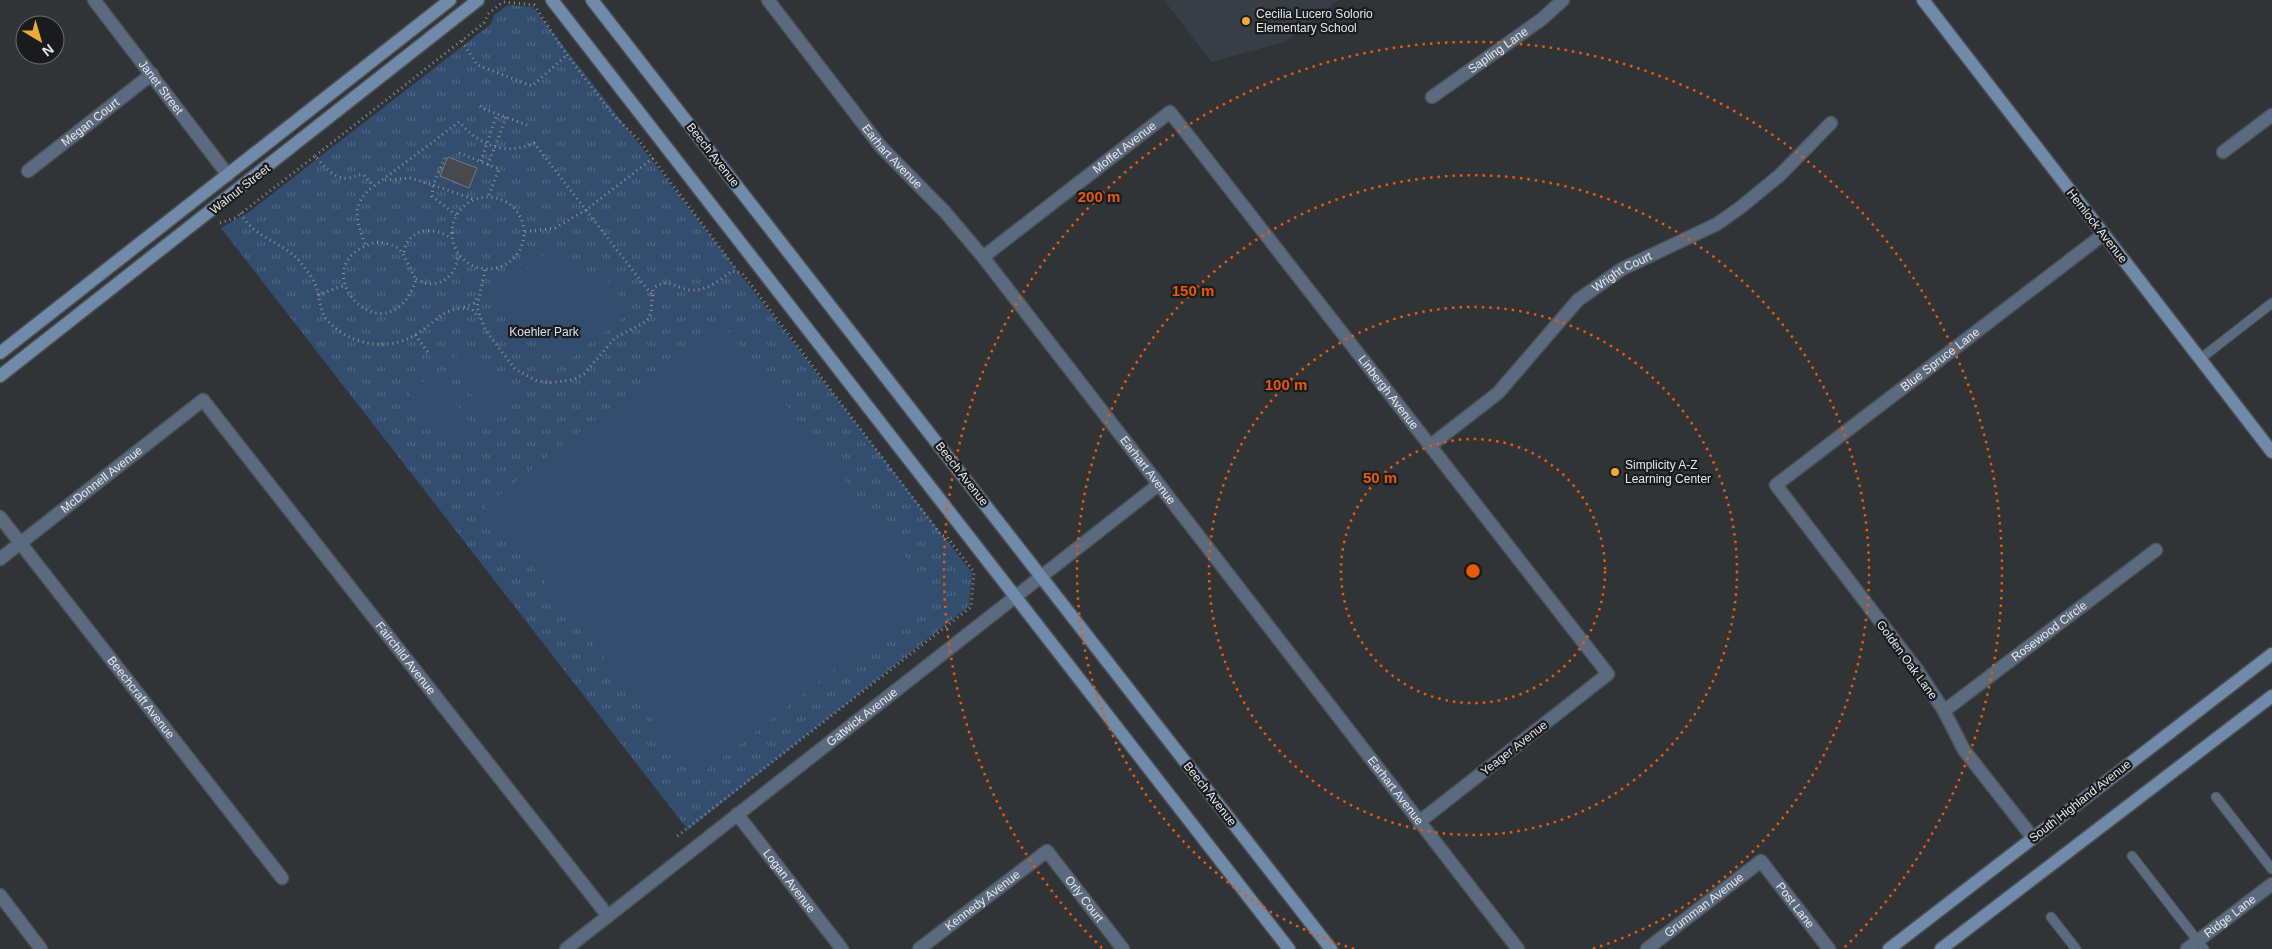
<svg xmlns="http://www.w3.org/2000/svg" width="2272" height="949" font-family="Arial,sans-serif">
<defs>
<pattern id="grass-tufts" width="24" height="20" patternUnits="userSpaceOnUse" patternTransform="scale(1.25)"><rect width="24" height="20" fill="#324d6e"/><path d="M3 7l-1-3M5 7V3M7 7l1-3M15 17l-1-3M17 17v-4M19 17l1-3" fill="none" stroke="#506783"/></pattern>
</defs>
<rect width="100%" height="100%" fill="#313437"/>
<path fill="#373e46" d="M 1164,0 L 1339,0 L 1284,42 L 1211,62 Z"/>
<path fill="url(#grass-tufts)" d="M 508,5 L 533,7 L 972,573 L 969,606 L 688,830 L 221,228 L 249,212 L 491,24 L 494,15 Z"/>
<path fill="#324d6e" d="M 557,246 L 587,284 L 601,273 L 631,311 L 565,363 L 536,324 L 521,335 L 491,297 Z
M 720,321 L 933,592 L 698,777 L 485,506 Z
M 470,345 L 509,395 L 486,413 L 447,363 Z
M 433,374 L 472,425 L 448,443 L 409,393 Z"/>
<path fill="#47494d" stroke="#75787c" d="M 448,157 L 477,168 L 469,188 L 440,176 Z"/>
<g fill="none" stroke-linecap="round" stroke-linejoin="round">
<g stroke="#4e5154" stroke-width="11">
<path id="lane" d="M 2200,359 L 2272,303
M 2216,797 L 2272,869
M 2132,856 L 2204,949
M 2051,917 L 2076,949"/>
</g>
<g stroke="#4e5154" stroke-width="15">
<g id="street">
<path id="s1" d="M 94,0 L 228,175"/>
<path id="s2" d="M 768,0 L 881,147 L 945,212 L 983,257 L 1518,949"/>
<path id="s3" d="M 1432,97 L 1542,19 L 1563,0"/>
<path d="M 2223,152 L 2272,115"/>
<path id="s4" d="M 28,171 L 152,74"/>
<path id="s5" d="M 983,257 L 1170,112 L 1608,674 L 1419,822"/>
<path id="s6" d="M 1431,445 L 1498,393 L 1578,300 L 1622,269 L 1717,224 L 1741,207 L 1780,175 L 1831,123"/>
<path id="s7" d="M 0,517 L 282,878"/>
<path id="s8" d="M 0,559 L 203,400 L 608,916"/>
<path id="s9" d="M 1944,711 L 2156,550"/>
<path id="s10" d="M 737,814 L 842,949"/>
<path id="s11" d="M 2033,838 L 1964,750 L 1944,711 L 1918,671 L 1776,485 L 2104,234"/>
<path d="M 0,895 L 41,949"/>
<path id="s12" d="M 566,949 L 1158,485"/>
<path id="s13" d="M 919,949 L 1047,851 L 1123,949"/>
<path id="s14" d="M 1647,949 L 1761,861 L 1829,949"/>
<path id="s15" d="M 2187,949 L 2272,884"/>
</g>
</g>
<g stroke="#4e5154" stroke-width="15">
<path id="secondary" d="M 552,0 L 1289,949
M 592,0 L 1331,949
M 1923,0 L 2272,452
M 0,353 L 450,0
M 0,376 L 478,0
M 1889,949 L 2272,654
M 1941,949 L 2272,696"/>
</g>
<path stroke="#8d8f91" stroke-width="3" stroke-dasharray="1 4" stroke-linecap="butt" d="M 462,41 L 477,65 L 532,86 L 567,55
M 480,106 L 484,109 L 527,125
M 459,153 L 499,169 L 488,197
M 315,156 L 484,23 L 488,14 L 503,2 L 534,5 L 567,55 L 614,116 L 638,139 L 737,270
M 445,158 L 433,185 L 473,199
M 481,161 L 497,114
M 488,165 L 506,117
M 385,180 L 410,178 L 433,185 L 432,196 L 456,215
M452 233a36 36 0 1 1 72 0a36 36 0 1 1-72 0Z
M 241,213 C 252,238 285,242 301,263 C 307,271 314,279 317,289 C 320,300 320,312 328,321 C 350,345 387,352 415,335 C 436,323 443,305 472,309 L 479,318
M 220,223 L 235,218 L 315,156 C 323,165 334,180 348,178 C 355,177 358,174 364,175 L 374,186 L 459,122 C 479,144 504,157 534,143 L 586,210 L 555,228 L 524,232
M 377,242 C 407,245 402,257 416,279 C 388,366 294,263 377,242 Z
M 365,244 C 356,220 350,204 374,186
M 404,252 C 408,228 434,226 451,238
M 485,270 L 477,308 L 486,331 L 515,369 L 537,381 L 549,383 L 572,380 L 584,374 L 615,338 L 647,321 L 651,313 L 653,289 C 668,275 677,291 694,290 C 709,290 721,279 732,271 L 742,273 L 941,535 L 947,537 L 974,572 L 971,607 L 676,837
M 416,279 C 437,292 457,277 458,254
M 651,294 L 586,210 L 653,158
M 318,295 L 345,285
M 464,307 L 474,303 L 478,296
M 415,335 L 430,355"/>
<use href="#lane" stroke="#5b6b7f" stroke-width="9"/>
<use href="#street" stroke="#5b6b7f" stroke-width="12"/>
<use href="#secondary" stroke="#708aaa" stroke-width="12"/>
</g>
<g fill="none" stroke="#e8590c" stroke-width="2.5" stroke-dasharray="2.5 5">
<circle cx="1473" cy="571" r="132"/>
<circle cx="1473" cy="571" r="264"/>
<path d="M1354 949A396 396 0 1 1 1592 949"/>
<path d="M1102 948A529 529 0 1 1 1844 948"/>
</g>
<g fill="#eea83c" stroke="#1a1b1c" stroke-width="2">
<circle cx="1246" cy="21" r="5"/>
<circle cx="1615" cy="472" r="5"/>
</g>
<g text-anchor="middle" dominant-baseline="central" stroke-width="4.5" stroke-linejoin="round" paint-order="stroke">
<g font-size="12" fill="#e7e8ea" stroke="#1a1b1c" text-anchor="start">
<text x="1256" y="14">Cecilia Lucero Solorio<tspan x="1256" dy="14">Elementary School</tspan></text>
<text x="1625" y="465">Simplicity A-Z<tspan x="1625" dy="14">Learning Center</tspan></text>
</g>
<g font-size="12" fill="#e7e8ea" stroke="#1a1b1c">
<text stroke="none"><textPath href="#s3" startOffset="81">Sapling Lane</textPath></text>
<text stroke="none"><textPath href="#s1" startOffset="110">Janet Street</textPath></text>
<text stroke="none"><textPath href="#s4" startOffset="79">Megan Court</textPath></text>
<text stroke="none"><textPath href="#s5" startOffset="179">Moffet Avenue</textPath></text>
<text transform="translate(713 155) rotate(52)">Beech Avenue</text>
<text stroke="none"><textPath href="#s2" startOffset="200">Earhart Avenue</textPath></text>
<text transform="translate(240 189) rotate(-38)">Walnut Street</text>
<text transform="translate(2097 226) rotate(52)">Hemlock Avenue</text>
<text stroke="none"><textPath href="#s6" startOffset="260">Wright Court</textPath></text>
<text stroke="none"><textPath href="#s11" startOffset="644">Blue Spruce Lane</textPath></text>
<text stroke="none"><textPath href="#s5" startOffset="592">Linbergh Avenue</textPath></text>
<text stroke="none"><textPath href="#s2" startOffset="605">Earhart Avenue</textPath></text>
<text transform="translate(962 474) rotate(52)">Beech Avenue</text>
<text stroke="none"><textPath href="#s8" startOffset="129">McDonnell Avenue</textPath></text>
<text stroke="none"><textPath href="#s9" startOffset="132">Rosewood Circle</textPath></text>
<text stroke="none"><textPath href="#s8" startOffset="586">Fairchild Avenue</textPath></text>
<text transform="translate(1907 660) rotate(54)">Golden Oak Lane</text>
<text stroke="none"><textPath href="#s7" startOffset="229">Beechcraft Avenue</textPath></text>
<text stroke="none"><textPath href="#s12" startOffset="376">Gatwick Avenue</textPath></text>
<text transform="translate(1514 748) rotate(-38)">Yeager Avenue</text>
<text stroke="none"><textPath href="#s2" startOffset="1010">Earhart Avenue</textPath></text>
<text transform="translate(1210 794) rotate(52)">Beech Avenue</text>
<text transform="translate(2080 801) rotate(-38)">South Highland Avenue</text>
<text stroke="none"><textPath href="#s10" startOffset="85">Logan Avenue</textPath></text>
<text stroke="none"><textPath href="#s13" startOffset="80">Kennedy Avenue</textPath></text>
<text stroke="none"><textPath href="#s13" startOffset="222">Orly Court</textPath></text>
<text stroke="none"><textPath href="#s14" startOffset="72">Grumman Avenue</textPath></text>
<text stroke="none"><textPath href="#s14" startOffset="200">Post Lane</textPath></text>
<text stroke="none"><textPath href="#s15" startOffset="54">Ridge Lane</textPath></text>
</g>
<g font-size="12" fill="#d7e3f1" stroke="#1a1b1c">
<text x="544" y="332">Koehler Park</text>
</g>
</g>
<circle cx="1473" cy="571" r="8" fill="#e8590c" stroke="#1a1b1c" stroke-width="2.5"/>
<g font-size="15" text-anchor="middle" font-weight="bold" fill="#e8590c" stroke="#1a1b1c" stroke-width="4.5" stroke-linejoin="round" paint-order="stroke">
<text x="1099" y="202">200 m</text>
<text x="1193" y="296">150 m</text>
<text x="1286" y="390">100 m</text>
<text x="1380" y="483">50 m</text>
</g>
<g transform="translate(40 40) rotate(142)"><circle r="24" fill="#1a1b1c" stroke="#6c6d6e"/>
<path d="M0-4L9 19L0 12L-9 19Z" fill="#eea83c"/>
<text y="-8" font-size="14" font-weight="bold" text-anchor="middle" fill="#e7e8ea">N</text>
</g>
</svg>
